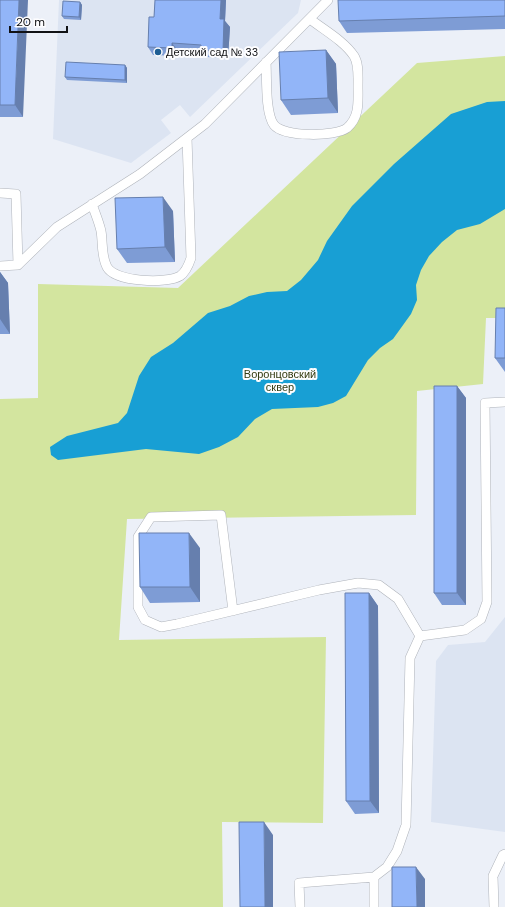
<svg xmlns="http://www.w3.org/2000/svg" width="505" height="907" font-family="'DM Sans',sans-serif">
<rect width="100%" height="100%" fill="#ecf0f8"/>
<path fill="#dce4f2" d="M 59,0 L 301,0 L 298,13 L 190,117 L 180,105 L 161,120 L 171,133 L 131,163 L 53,139 Z
M 505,617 L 505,832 L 431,822 L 436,661 L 448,645 L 485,642 Z"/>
<path fill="#d3e59f" d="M 505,56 L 505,318 L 486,318 L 483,384 L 417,391 L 416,515 L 127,519 L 119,640 L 326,637 L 323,823 L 222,822 L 223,907 L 0,907 L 0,399 L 38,398 L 38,284 L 178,288 L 417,63 Z"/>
<path fill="#189fd4" d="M 505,101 L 505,209 L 480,224 L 457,230 L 442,242 L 429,256 L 421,270 L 416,285 L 417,300 L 411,314 L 393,339 L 380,348 L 368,360 L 346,396 L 333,403 L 318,407 L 272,409 L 255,419 L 238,437 L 219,447 L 199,454 L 146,449 L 58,460 L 51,455 L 50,447 L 67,436 L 118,423 L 127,413 L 139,376 L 151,357 L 173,343 L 208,313 L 230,306 L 249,296 L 267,292 L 287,291 L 301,280 L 318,260 L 327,241 L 352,206 L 394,164 L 451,114 L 487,102 Z"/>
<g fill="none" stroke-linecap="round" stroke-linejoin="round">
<g stroke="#afb3ba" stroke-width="10">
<path id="lane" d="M 266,62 C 267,78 265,113 274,125 C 284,137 335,137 347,128 C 360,117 358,101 358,86 C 358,76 359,64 354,56 C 344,41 324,30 310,19
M 0,193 L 16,194 L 18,265 L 0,266
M 92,204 C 95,213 99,222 101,231 C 103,242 101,256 107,267 C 115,282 167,284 180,276 C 186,272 189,264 191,258 L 187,138
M 18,265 L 57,227 L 140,174 L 205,124 L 328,0
M 233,611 L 221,515 L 151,517 L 138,537 L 138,607 L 145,620 L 161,627 L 177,624 L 319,590 L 358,583 L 379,585 L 398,599 L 420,636
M 300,907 L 299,883 L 374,877
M 374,907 L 374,877 L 387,867 L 397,851 L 406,825 L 410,658 L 420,636 L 465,630 L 481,619 L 487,602 L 485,403 L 505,402
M 494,907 L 493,876 L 503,855 L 505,854"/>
</g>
<use href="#lane" stroke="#fff" stroke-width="9"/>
</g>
<path fill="#7e9cd5" d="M 0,0 L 23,117 L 0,117 Z
M 155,0 L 226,0 L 225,21 L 230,27 L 228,58 L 206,57 L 202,52 L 178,51 L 177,56 L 153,55 L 148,47 L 154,17 Z
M 505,0 L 505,29 L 347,33 L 339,21 Z
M 80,2 L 82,5 L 81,20 L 64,19 L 62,16 Z
M 326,50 L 336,64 L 338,113 L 291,115 L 281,100 Z
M 125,65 L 127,68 L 127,83 L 67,80 L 65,77 Z
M 173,211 L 175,262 L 127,263 L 117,249 Z
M 0,272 L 8,283 L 10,334 L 0,334 Z
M 505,308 L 505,372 L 495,358 Z
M 457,386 L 466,398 L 466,605 L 442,605 L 434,593 Z
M 200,548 L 200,602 L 150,603 L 140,587 Z
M 369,593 L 378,606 L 379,813 L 355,814 L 346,801 Z"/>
<path fill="#667fae" d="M 19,0 L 28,0 L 23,117 L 15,105 Z
M 221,0 L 226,0 L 225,21 L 230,27 L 228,58 L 223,51 L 220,19 Z
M 80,2 L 82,5 L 81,20 L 79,17 Z
M 172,43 L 178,51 L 177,56 L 172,48 Z
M 326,50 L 336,64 L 338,113 L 328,98 Z
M 125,65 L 127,68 L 127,83 L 125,80 Z
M 163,197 L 173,211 L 175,262 L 165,247 Z
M 0,272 L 8,283 L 10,334 L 0,319 Z
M 457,386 L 466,398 L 466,605 L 457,593 Z
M 189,533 L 200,548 L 200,602 L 190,587 Z
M 369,593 L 378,606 L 379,813 L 370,801 Z
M 264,822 L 273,835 L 273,907 L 265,907 Z
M 416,867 L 425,879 L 425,907 L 417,907 Z"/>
<path fill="#92b5f8" stroke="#667fae" d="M 0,0 L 19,0 L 15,105 L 0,105 Z
M 155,0 L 221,0 L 220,19 L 224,19 L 223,51 L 201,50 L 201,45 L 172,43 L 172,48 L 148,47 L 149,17 L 154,17 Z
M 338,0 L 505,0 L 505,16 L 339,21 Z
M 63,1 L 80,2 L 79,17 L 62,16 Z
M 326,50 L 328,98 L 281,100 L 279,52 Z
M 66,62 L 125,65 L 125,80 L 65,77 Z
M 163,197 L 165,247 L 117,249 L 115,198 Z
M 496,308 L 505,308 L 505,358 L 495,358 Z
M 434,386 L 457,386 L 457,593 L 434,593 Z
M 139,533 L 189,533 L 190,587 L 140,587 Z
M 345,593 L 369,593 L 370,801 L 346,801 Z
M 239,822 L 264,822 L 265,907 L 240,907 Z
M 392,867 L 416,867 L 417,907 L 392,907 Z"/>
<circle fill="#1d5d93" stroke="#fdfdff" stroke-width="1.5" cx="158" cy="52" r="4"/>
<g text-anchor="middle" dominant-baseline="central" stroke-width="4" stroke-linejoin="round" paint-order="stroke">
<g font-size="11" fill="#111215" stroke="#fdfdff" text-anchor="start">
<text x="166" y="52">Детский сад № 33</text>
</g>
<g font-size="11" fill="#333c12" stroke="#fdfdff">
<text x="280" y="374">Воронцовский<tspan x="280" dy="13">сквер</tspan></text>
</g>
</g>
<path d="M10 26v6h57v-6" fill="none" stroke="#111215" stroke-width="2"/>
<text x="16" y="26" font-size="12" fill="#111215" stroke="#fdfdff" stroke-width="3" paint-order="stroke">20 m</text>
</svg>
